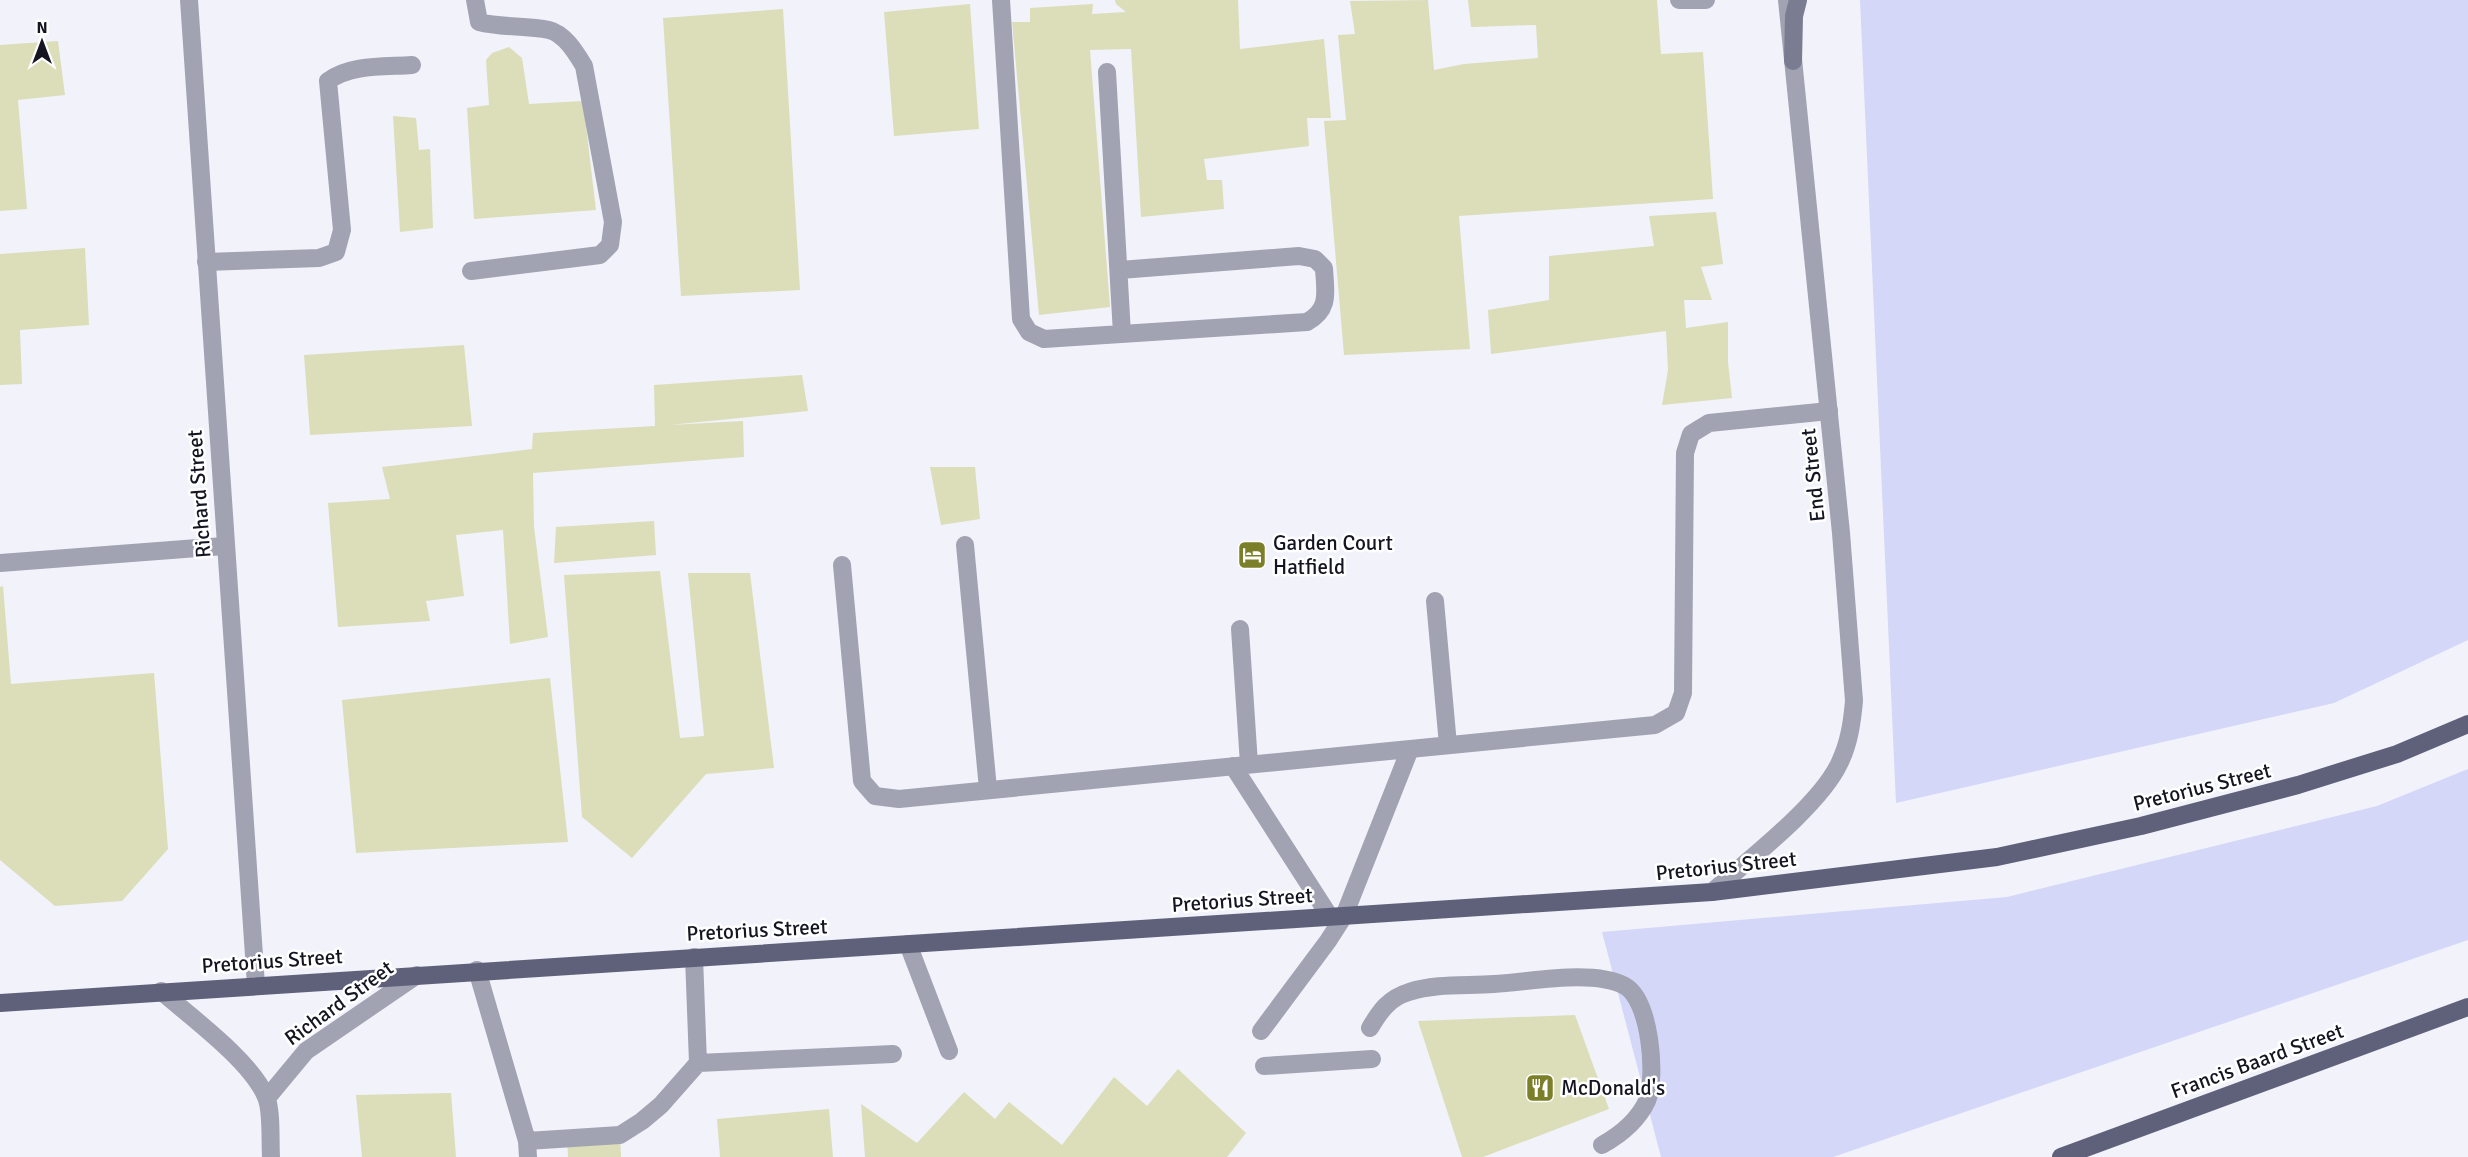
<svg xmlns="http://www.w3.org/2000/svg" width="2468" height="1157" font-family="Signika,sans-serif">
<rect width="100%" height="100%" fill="#f2f2fa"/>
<path fill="#d4d7f7" d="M 1860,0 L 2468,0 L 2468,640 L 2334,703 L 1896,803 Z
M 2468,769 L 2468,940 L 1833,1157 L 1661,1157 L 1602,932 L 2007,897 L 2377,806 Z"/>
<path fill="#dbdeb9" d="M 1115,0 L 1238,0 L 1240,49 L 1324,39 L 1331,118 L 1307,118 L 1309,146 L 1204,159 L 1207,180 L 1222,180 L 1224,209 L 1141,217 L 1131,49 L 1090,50 L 1110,307 L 1039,315 L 1012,22 L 1030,22 L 1030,8 L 1093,4 L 1092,14 L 1126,12 L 1116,4 Z
M 1428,0 L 1434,70 L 1464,64 L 1538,58 L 1536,25 L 1471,27 L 1468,0 L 1657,0 L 1661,54 L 1703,52 L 1713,199 L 1459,216 L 1470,349 L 1344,355 L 1324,121 L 1346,120 L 1338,35 L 1355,34 L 1350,1 Z
M 970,4 L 979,129 L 894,136 L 884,12 Z
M 783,9 L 800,290 L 681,296 L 663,18 Z
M 58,41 L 65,95 L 18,100 L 27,209 L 0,211 L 0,45 Z
M 509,47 L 522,58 L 529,104 L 583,101 L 596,210 L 474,219 L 467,108 L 489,105 L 486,60 L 492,53 Z
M 393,116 L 416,118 L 419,150 L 430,149 L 433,228 L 400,232 Z
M 1716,212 L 1723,264 L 1701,267 L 1712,300 L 1684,300 L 1686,328 L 1728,322 L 1728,362 L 1732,398 L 1662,405 L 1668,370 L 1666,331 L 1491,354 L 1488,310 L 1549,300 L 1549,256 L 1654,246 L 1649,216 Z
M 85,248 L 89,325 L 20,330 L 22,384 L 0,385 L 0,254 Z
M 464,345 L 472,426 L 310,435 L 304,355 Z
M 802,375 L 808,411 L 670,425 L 743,421 L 744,457 L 533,473 L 534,527 L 548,637 L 510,644 L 503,530 L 456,535 L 464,596 L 426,601 L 430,621 L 338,627 L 328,503 L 390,499 L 382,467 L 532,449 L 533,433 L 655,426 L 654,385 Z
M 930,467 L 975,467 L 980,519 L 941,525 Z
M 654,521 L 656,555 L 554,563 L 556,527 Z
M 660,571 L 680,738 L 704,736 L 688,573 L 750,573 L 774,768 L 706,774 L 632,858 L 582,817 L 564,575 Z
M 3,586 L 11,684 L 154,673 L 168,849 L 122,901 L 55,906 L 0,860 L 0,587 Z
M 550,678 L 568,842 L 356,853 L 342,700 Z
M 1575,1015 L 1609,1109 L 1483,1157 L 1462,1157 L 1418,1021 Z
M 1178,1069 L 1246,1133 L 1227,1157 L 865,1157 L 861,1104 L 917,1143 L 964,1092 L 995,1119 L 1009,1102 L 1062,1145 L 1114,1077 L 1147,1106 Z
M 451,1093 L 456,1157 L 362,1157 L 356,1095 Z
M 829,1109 L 833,1157 L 720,1157 L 717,1119 Z
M 620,1135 L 621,1157 L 568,1157 L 567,1138 Z"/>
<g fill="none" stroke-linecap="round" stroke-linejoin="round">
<path stroke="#a1a3b2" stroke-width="18" d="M 1001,0 L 1021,319 L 1029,332 L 1044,339 L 1307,322 C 1331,309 1325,291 1324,268 L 1315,259 L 1299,256 L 1120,270
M 1679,0 L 1706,0
M 1107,72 L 1122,334
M 206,262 L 319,258 L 336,252 L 342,230 L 328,81 C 351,64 385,67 412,65
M 471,271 L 600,255 L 610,245 L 613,222 L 584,66 C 576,53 565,34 549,30 C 526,25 502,28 479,22 L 475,0
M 965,545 L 988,789
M 0,563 L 224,546
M 842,565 L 862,781 L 875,796 L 899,799 L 1655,725 L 1676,713 L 1683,693 L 1685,453 L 1691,434 L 1709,423 L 1829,411
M 1435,601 L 1448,745
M 1240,629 L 1249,764
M 1233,766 L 1330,917
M 908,944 L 949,1051
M 477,970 L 527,1141 L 528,1157
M 1370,1028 C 1380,1011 1389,998 1409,992 C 1436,983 1466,986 1494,984 C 1530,982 1593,969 1625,986 C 1650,1000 1657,1076 1647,1101 C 1638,1120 1620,1135 1602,1145
M 1261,1031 L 1328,941 L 1344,916 L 1410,749
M 698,1063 L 893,1054
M 1264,1066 L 1372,1059
M 527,1141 L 620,1135 L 642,1121 L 661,1105 L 698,1063 L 694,957"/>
<path stroke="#a1a3b2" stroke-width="18" d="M 189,0 L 256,985
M 1712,892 C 1748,860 1819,806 1839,764 C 1849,744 1852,723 1854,701 L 1841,533 L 1787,0
M 161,991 C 192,1018 251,1061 266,1097 C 272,1110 270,1141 271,1157
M 267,1098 L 306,1051 L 417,975"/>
<path stroke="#7a7c92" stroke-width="18" d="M 1793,61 L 1794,16 L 1798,0"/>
<path stroke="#5f617b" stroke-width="18" d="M 0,1003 L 1712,892 L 1997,857 L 2141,826 L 2298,785 L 2397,754 L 2468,724
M 2061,1157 L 2468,1007"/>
</g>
<defs>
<g id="hotel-square" transform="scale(1.5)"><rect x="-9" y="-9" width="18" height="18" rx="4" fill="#7c7f29" stroke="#fff"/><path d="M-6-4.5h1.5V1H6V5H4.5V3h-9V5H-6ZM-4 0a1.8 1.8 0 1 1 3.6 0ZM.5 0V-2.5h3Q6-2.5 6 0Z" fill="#fff"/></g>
<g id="restaurant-square" transform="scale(1.5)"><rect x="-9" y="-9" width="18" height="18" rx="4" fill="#7c7f29" stroke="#fff"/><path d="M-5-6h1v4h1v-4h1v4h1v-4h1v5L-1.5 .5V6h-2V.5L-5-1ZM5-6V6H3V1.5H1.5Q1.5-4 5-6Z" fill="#fff"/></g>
</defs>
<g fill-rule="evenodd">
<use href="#hotel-square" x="1252" y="555"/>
<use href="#restaurant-square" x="1540" y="1088"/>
</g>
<g text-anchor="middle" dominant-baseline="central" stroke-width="5" stroke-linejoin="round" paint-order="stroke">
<g font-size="21" fill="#151522" stroke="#fff">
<text transform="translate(1813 475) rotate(-96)">End Street</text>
<text transform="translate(199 494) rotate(-94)">Richard Street</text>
<text transform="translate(2202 787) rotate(-14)">Pretorius Street</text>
<text transform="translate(1726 866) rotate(-6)">Pretorius Street</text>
<text transform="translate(1242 900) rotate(-4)">Pretorius Street</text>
<text transform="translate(757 930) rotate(-3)">Pretorius Street</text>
<text transform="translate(272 961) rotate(-4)">Pretorius Street</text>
<text transform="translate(339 1003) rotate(-36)">Richard Street</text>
<text transform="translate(2257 1061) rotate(-20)">Francis Baard Street</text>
</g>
<g font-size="21" fill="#151522" stroke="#fff" text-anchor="start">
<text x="1273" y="543">Garden Court<tspan x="1273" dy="24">Hatfield</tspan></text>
<text x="1561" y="1088">McDonald's</text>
</g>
</g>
<g transform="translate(42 42)" stroke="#ffffff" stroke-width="4.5" paint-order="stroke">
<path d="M0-4.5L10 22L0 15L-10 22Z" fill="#151522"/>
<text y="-9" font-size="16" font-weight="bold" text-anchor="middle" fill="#151522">N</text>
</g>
</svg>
